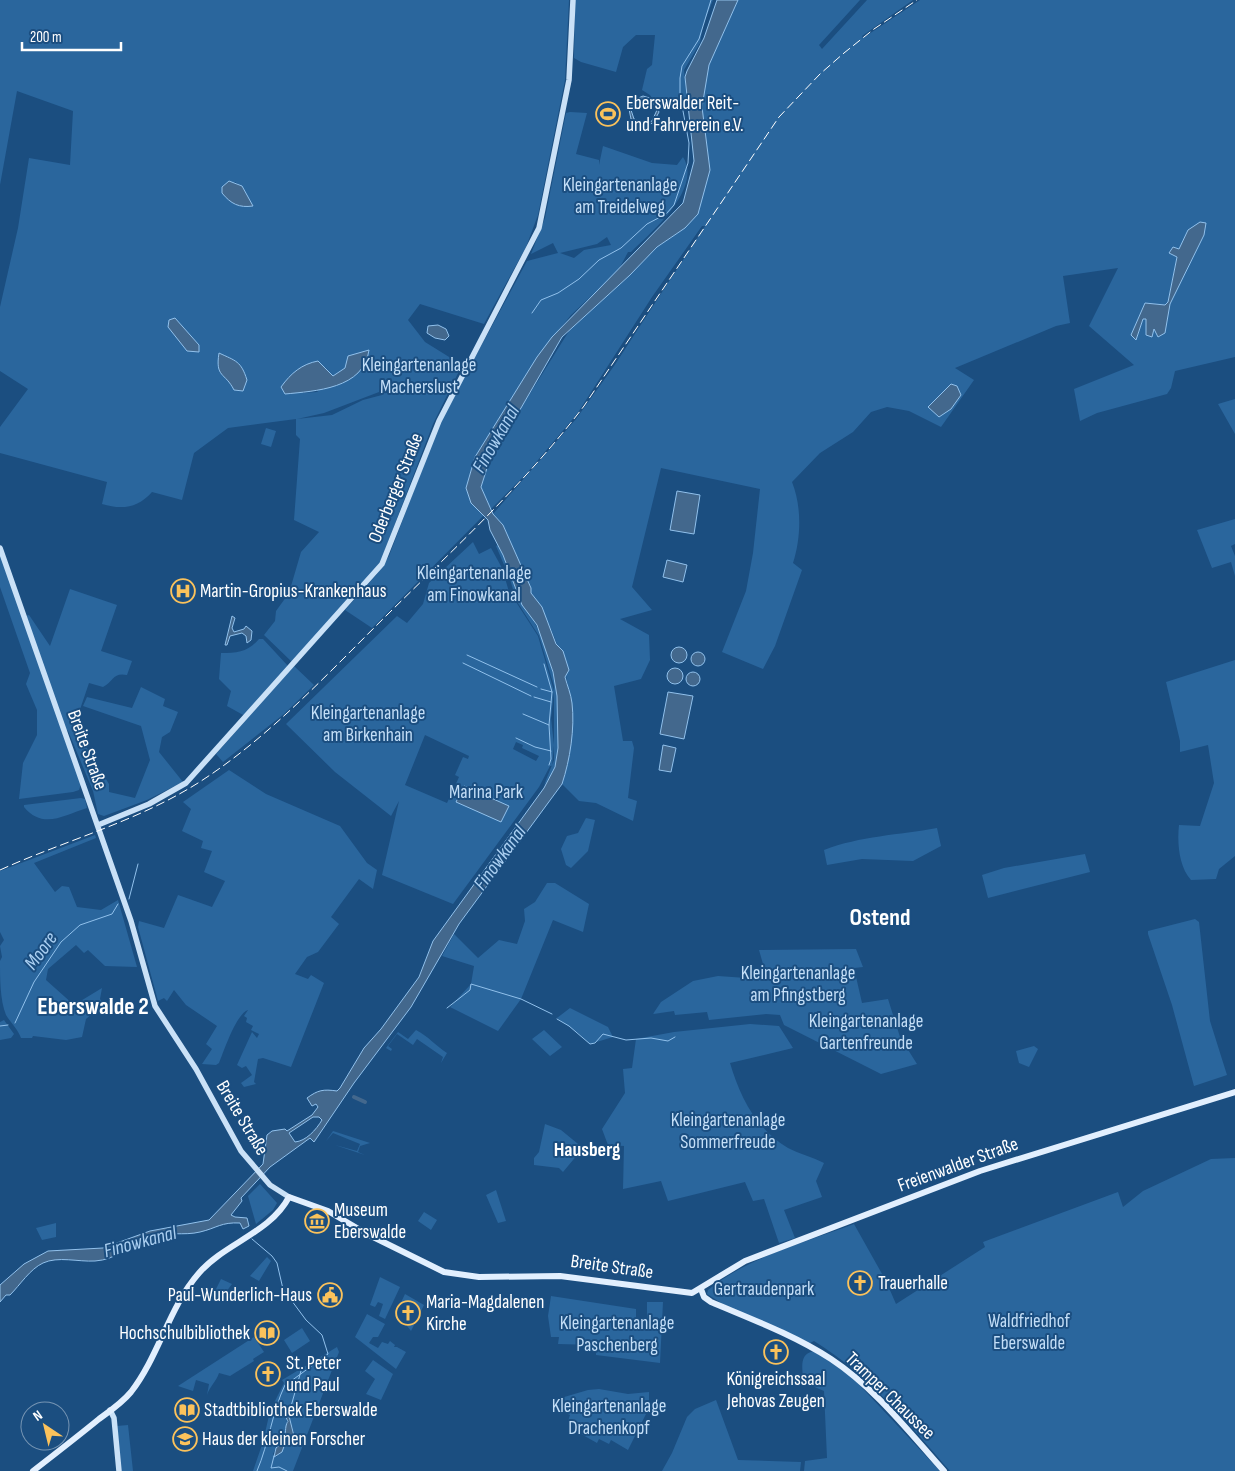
<svg xmlns="http://www.w3.org/2000/svg" width="1235" height="1471" font-family="'Sofia Sans Condensed',sans-serif">
<rect width="100%" height="100%" fill="#1b4e80"/>
<path fill="#2a669d" fill-rule="evenodd" d="M 0,0 L 569,0 L 565,80 L 538,215 L 526,247 L 484,324 L 420,304 L 408,320 L 425,342 L 462,365 L 433,424 L 380,563 L 292,662 L 264,635 L 275,621 L 276,611 L 289,593 L 301,552 L 319,532 L 294,520 L 300,439 L 296,435 L 296,419 L 228,428 L 194,453 L 182,500 L 152,492 C 138,508 122,510 102,504 L 107,482 L 0,453 L 0,427 L 28,389 L 0,371 L 0,307 L 18,228 L 29,158 L 70,165 L 73,111 L 17,91 L 0,185 ZM 235,182 L 241,186 L 253,206 L 237,205 L 222,193 ZM 368,350 L 317,392 L 302,393 L 325,367 L 333,376 L 345,368 L 349,356 ZM 379,392 L 382,395 L 363,400 L 332,415 L 297,419 L 324,413 Z
M 575,0 L 713,0 L 703,25 L 700,43 L 684,70 L 687,102 L 665,104 L 658,108 L 650,95 L 642,90 L 647,69 L 652,65 L 655,35 L 636,35 L 623,47 L 616,72 L 581,62 L 574,58 Z
M 738,0 L 860,0 L 819,45 L 822,49 L 867,0 L 913,0 L 862,36 L 863,38 L 920,0 L 1235,0 L 1235,357 L 1175,371 L 1171,388 L 1167,394 L 1097,413 L 1080,421 L 1074,389 L 1134,365 L 1089,326 L 1118,268 L 1063,276 L 1070,323 L 1056,326 L 955,368 L 974,380 L 941,427 L 909,411 L 887,407 L 871,412 L 853,432 L 820,453 L 792,482 C 802,507 801,538 793,563 L 802,570 L 775,646 L 763,669 L 722,652 L 746,591 L 753,553 L 760,489 L 661,468 L 632,587 L 652,610 L 620,619 L 649,635 L 650,660 L 641,679 L 614,686 L 623,741 L 632,741 L 634,748 L 628,798 L 637,801 L 633,821 L 596,803 L 579,801 L 562,784 C 583,723 567,645 531,593 L 531,587 L 503,525 L 493,514 L 576,419 L 614,366 L 705,226 L 702,226 L 652,297 L 577,414 L 527,473 L 491,509 L 481,487 L 494,446 L 521,408 L 569,331 L 630,275 L 657,247 L 685,228 L 710,170 L 702,107 L 709,65 ZM 1204,235 L 1170,304 L 1152,330 L 1146,319 L 1143,319 L 1136,340 L 1139,317 L 1145,303 L 1165,305 L 1168,302 L 1177,256 L 1169,253 L 1173,247 L 1179,249 Z
M 570,112 L 587,113 L 576,154 L 599,160 L 599,165 L 603,146 L 652,163 L 677,165 L 683,157 C 703,188 652,232 631,252 L 628,252 L 618,271 L 571,315 L 537,357 L 475,457 L 466,488 L 478,510 L 484,515 L 372,628 L 345,610 L 377,574 L 389,556 L 440,422 L 527,261 L 558,253 L 553,243 L 531,254 L 545,218 L 566,113 ZM 607,237 L 611,245 L 584,250 L 574,258 L 560,253 L 597,244 Z
M 1235,399 L 1235,434 L 1218,404 Z
M 266,428 L 276,431 L 271,447 L 261,444 Z
M 1235,519 L 1235,544 L 1231,546 L 1235,556 L 1235,576 L 1231,562 L 1212,568 L 1197,530 Z
M 473,542 L 479,554 L 491,548 L 502,568 L 512,602 L 516,602 L 538,636 L 554,691 L 551,718 L 554,745 L 552,766 L 550,766 L 539,787 L 453,904 L 382,875 L 399,801 L 391,816 L 335,772 L 286,724 L 397,616 L 407,623 L 423,604 L 429,583 ZM 425,735 L 469,756 L 468,759 L 463,757 L 455,775 L 459,777 L 447,803 L 405,785 ZM 516,742 L 523,745 L 522,748 L 539,756 L 536,761 L 513,749 Z
M 498,545 C 507,562 512,580 519,598 C 523,609 532,617 537,627 C 555,664 575,751 544,785 L 554,760 L 554,686 L 539,636 L 516,600 L 510,579 L 496,546 Z
M 0,553 L 81,784 L 79,790 L 73,792 L 19,799 L 23,763 L 37,735 L 37,710 L 26,684 L 30,673 L 0,587 Z
M 70,589 L 117,605 L 101,651 L 132,661 L 127,675 C 113,672 114,681 103,687 L 89,683 L 74,727 L 109,784 L 109,792 L 135,798 L 150,760 L 141,726 L 83,706 L 87,697 L 132,708 L 141,687 L 165,699 L 163,706 L 178,712 L 170,732 L 162,737 L 159,752 L 183,782 L 147,800 L 104,816 L 98,814 L 93,791 L 68,731 L 65,729 L 26,616 L 29,615 L 50,646 Z
M 259,639 L 263,639 L 288,666 L 245,716 L 227,706 L 231,691 L 219,679 L 221,653 C 238,653 248,652 259,639 Z
M 1235,660 L 1235,856 L 1219,869 L 1216,879 L 1191,880 C 1179,867 1177,843 1179,825 L 1200,826 L 1214,783 L 1208,745 L 1180,752 L 1180,741 L 1166,682 Z
M 294,666 L 314,685 L 284,714 L 223,762 L 216,754 Z
M 229,770 L 266,794 L 340,826 L 367,863 L 377,870 L 373,889 L 359,879 L 331,917 L 339,924 L 318,952 L 307,957 L 295,974 L 308,979 L 311,975 L 324,983 L 291,1067 L 263,1058 L 258,1059 L 254,1082 L 256,1084 L 244,1087 L 241,1083 L 252,1075 L 246,1066 L 242,1068 L 237,1065 L 252,1032 L 257,1038 L 259,1034 L 251,1030 L 253,1026 L 246,1022 L 247,1018 L 244,1016 L 248,1010 C 236,1014 224,1051 219,1063 L 216,1065 L 202,1064 L 212,1049 L 206,1044 L 217,1026 L 186,1005 L 174,990 L 167,1001 L 164,998 L 158,1001 L 138,927 L 139,921 L 164,928 L 178,895 L 212,907 L 225,881 L 204,872 L 212,851 L 201,848 L 203,841 L 182,831 L 191,809 L 183,802 Z
M 81,798 L 85,799 L 87,808 C 64,815 43,830 24,807 L 24,805 Z
M 586,818 L 595,820 L 588,851 L 571,868 L 566,865 L 561,849 L 567,836 L 578,833 Z
M 937,828 L 941,846 L 913,861 L 862,859 L 827,865 L 824,850 C 860,836 899,835 937,828 Z
M 95,835 L 96,838 L 34,863 L 55,892 L 62,886 L 69,887 L 77,907 L 101,910 L 118,900 L 137,967 L 105,966 L 88,950 L 84,953 L 76,945 L 48,969 L 46,980 L 74,1005 L 102,988 L 100,999 L 103,1004 L 86,1019 L 82,1037 L 66,1040 L 33,1036 L 32,1038 L 21,1038 C 17,1028 11,1023 6,1015 C 0,1000 0,978 0,961 L 2,957 L 0,946 L 4,940 L 0,932 L 0,871 Z
M 1085,854 L 1090,872 L 988,898 L 982,875 L 1004,868 Z
M 547,883 L 555,883 L 589,904 L 583,932 L 553,920 L 521,999 L 498,1031 L 450,1007 L 471,984 L 474,966 L 442,956 L 454,934 L 478,958 L 499,940 L 517,944 L 525,921 L 524,909 L 535,902 Z
M 1195,919 L 1199,922 L 1210,1021 L 1227,1075 L 1194,1086 L 1172,1005 L 1148,934 L 1148,931 Z
M 856,949 L 863,967 L 854,968 L 862,1003 L 888,999 L 900,1037 L 917,1064 L 881,1074 L 784,1025 L 780,1015 L 766,1014 L 709,1020 L 707,1012 L 675,1015 L 674,1011 L 653,1014 L 661,1002 L 693,981 L 718,976 L 746,978 L 765,971 L 759,950 Z
M 570,1008 L 608,1027 L 613,1037 L 590,1044 L 578,1033 L 557,1018 Z
M 4,1020 L 14,1034 L 11,1038 L 0,1040 L 0,1022 Z
M 750,1024 L 779,1026 L 793,1048 L 730,1063 C 740,1097 756,1129 788,1148 C 799,1154 813,1157 824,1163 L 816,1181 L 822,1197 L 784,1210 L 795,1238 L 779,1243 L 764,1199 L 753,1201 L 745,1182 L 668,1201 L 661,1181 L 623,1189 L 624,1146 L 608,1145 L 602,1129 L 625,1093 L 623,1069 L 632,1068 L 636,1039 L 674,1032 Z
M 416,1030 C 428,1036 436,1046 447,1053 L 441,1063 L 443,1057 L 417,1039 L 413,1045 L 397,1034 L 388,1046 L 392,1049 L 391,1051 L 386,1048 L 398,1032 L 408,1039 Z
M 544,1030 L 562,1047 L 550,1056 L 532,1039 Z
M 1034,1046 L 1038,1049 L 1029,1067 L 1019,1063 L 1016,1051 Z
M 545,1124 L 561,1130 L 583,1148 L 563,1172 L 559,1168 L 534,1165 L 534,1158 L 539,1152 Z
M 333,1131 L 370,1143 L 360,1146 L 358,1152 L 365,1155 L 335,1145 L 357,1151 L 360,1144 L 333,1133 L 326,1141 Z
M 1235,1158 L 1235,1471 L 950,1471 C 909,1424 868,1374 814,1341 L 810,1343 L 726,1306 L 707,1294 L 708,1290 C 750,1256 804,1243 854,1224 L 886,1281 L 896,1304 L 985,1247 L 983,1242 L 1118,1192 L 1123,1207 L 1143,1191 L 1211,1159 Z
M 260,1184 L 277,1203 L 273,1210 L 256,1224 L 248,1196 Z
M 496,1190 L 506,1221 L 498,1223 L 486,1195 Z
M 424,1212 L 437,1220 L 431,1230 L 418,1221 Z
M 56,1223 L 56,1237 L 42,1240 L 36,1228 Z
M 267,1257 L 271,1261 L 259,1281 L 250,1276 Z
M 380,1277 L 400,1287 L 385,1319 L 379,1316 L 383,1304 L 378,1302 L 375,1307 L 370,1305 Z
M 221,1279 L 232,1284 L 223,1296 L 215,1291 Z
M 405,1294 L 424,1305 L 411,1331 L 404,1322 L 417,1311 L 416,1305 L 411,1304 L 398,1315 L 396,1313 Z
M 551,1296 L 636,1309 L 636,1318 L 647,1318 L 647,1302 L 663,1302 L 660,1363 L 596,1355 L 596,1345 L 558,1344 L 559,1337 L 551,1337 L 548,1316 Z
M 367,1314 L 385,1324 L 378,1337 L 373,1337 L 369,1343 L 378,1348 L 382,1342 L 388,1344 L 390,1341 L 395,1345 L 394,1347 L 397,1347 L 406,1352 L 396,1369 L 355,1337 Z
M 302,1328 L 310,1341 L 292,1353 L 284,1340 Z
M 254,1337 L 264,1352 L 253,1359 L 254,1361 L 230,1376 L 219,1373 C 216,1382 210,1386 207,1395 L 209,1384 L 196,1380 L 193,1391 L 178,1386 Z
M 337,1347 L 339,1352 L 293,1471 L 253,1471 L 263,1442 L 270,1411 L 284,1383 L 282,1380 ZM 289,1416 L 294,1433 L 276,1457 L 273,1454 C 278,1442 286,1443 286,1429 C 286,1424 288,1422 286,1417 Z
M 814,1351 L 852,1377 L 940,1471 L 804,1471 L 805,1461 L 827,1458 L 824,1391 L 803,1382 C 803,1369 798,1354 814,1351 Z
M 373,1360 L 393,1374 L 381,1400 L 366,1394 L 375,1379 L 365,1371 Z
M 599,1389 L 628,1394 L 649,1392 L 649,1408 L 628,1450 L 611,1440 L 609,1444 L 599,1439 L 597,1443 L 581,1434 L 585,1429 L 568,1421 L 570,1415 L 551,1406 L 554,1400 L 588,1390 Z
M 716,1400 L 738,1460 L 801,1462 L 800,1471 L 662,1471 L 672,1453 L 687,1417 L 695,1409 Z
M 128,1425 L 133,1471 L 121,1471 L 117,1426 Z"/>
<path fill="#43688d" stroke="#91c1ec" fill-rule="evenodd" d="M 717,0 L 738,0 L 709,65 L 702,107 L 710,170 L 698,214 L 685,228 L 657,247 L 630,275 L 562,337 L 521,408 L 494,446 L 481,487 L 493,514 L 503,525 L 531,588 L 531,593 L 542,607 L 556,644 L 563,651 L 569,670 L 565,677 C 567,685 571,694 572,703 C 575,728 570,760 562,784 L 459,924 L 411,1007 L 354,1083 L 314,1142 L 310,1138 L 270,1167 L 241,1198 L 242,1201 L 231,1215 L 235,1217 L 247,1218 L 249,1226 L 243,1229 L 240,1223 C 221,1222 217,1228 200,1232 C 184,1236 167,1231 151,1237 C 132,1244 116,1260 95,1261 C 78,1262 58,1256 43,1263 C 30,1269 20,1285 10,1295 L 6,1295 L 0,1302 L 0,1285 L 24,1264 L 48,1251 L 103,1248 L 150,1231 L 209,1220 L 263,1164 L 267,1135 L 272,1131 L 285,1129 L 287,1131 L 312,1115 L 318,1107 L 316,1104 L 312,1106 L 307,1098 C 318,1090 323,1089 337,1091 L 340,1088 L 364,1048 L 381,1029 L 419,977 L 433,941 L 544,788 L 555,767 L 558,748 L 557,696 L 553,672 L 537,625 L 522,605 L 503,555 L 490,530 L 488,520 L 471,503 L 466,488 L 475,457 L 537,357 L 552,337 L 683,203 L 694,161 L 685,77 L 687,71 L 704,38 ZM 313,1117 L 319,1117 L 322,1120 C 316,1130 306,1141 295,1142 L 289,1133 Z
M 643,96 L 653,99 L 659,112 L 653,123 L 644,126 L 631,119 L 629,109 L 634,100 ZM 643,98 L 651,100 L 657,110 L 652,121 L 645,124 L 634,119 L 631,110 L 635,102 Z
M 229,181 L 242,186 L 253,206 C 239,208 231,204 222,193 L 222,187 Z
M 1200,222 L 1206,223 L 1204,235 L 1170,304 L 1165,333 L 1158,337 L 1154,329 L 1152,337 L 1146,335 L 1146,319 L 1143,319 L 1136,340 L 1131,335 L 1145,303 L 1165,305 L 1168,302 L 1177,257 L 1169,253 L 1173,247 L 1179,249 L 1188,230 Z
M 175,318 L 199,345 L 199,352 L 187,351 L 168,327 L 169,320 Z
M 438,325 L 446,329 L 449,336 L 445,340 L 435,338 L 427,333 L 428,326 Z
M 369,350 C 364,389 315,391 285,394 L 281,387 C 291,373 302,364 318,361 L 333,376 L 345,368 L 348,356 Z
M 219,353 C 236,361 241,361 247,380 L 243,391 L 234,390 C 225,372 215,378 219,353 Z
M 951,384 L 957,386 L 961,395 L 951,409 L 939,417 L 928,407 Z
M 677,491 L 700,495 L 694,534 L 670,530 Z
M 667,560 L 687,565 L 683,582 L 663,577 Z
M 232,616 L 235,618 L 232,628 L 234,632 L 244,629 L 246,626 L 252,631 L 251,640 L 247,643 L 246,636 L 242,633 L 230,636 L 227,645 L 225,645 Z
M671 655a8 8 0 1 1 16 0a8 8 0 1 1-16 0Z
M691 659a7 7 0 1 1 14 0a7 7 0 1 1-14 0Z
M667 676a8 8 0 1 1 16 0a8 8 0 1 1-16 0Z
M686 679a7 7 0 1 1 14 0a7 7 0 1 1-14 0Z
M 668,692 L 693,696 L 684,739 L 660,734 Z
M 663,745 L 676,748 L 671,772 L 659,770 Z
M 464,786 L 509,806 L 501,822 L 456,802 Z
M 289,1416 L 294,1436 L 286,1441 L 282,1452 L 274,1457 L 276,1448 C 288,1438 284,1440 286,1426 C 288,1418 289,1425 286,1417 Z"/>
<g fill="none" stroke-linecap="round" stroke-linejoin="round">
<path stroke="#91c1ec" stroke-width="1" d="M 532,313 L 541,300 L 558,293 L 579,279 L 599,260 L 621,248 L 647,224 L 666,214 L 674,205 L 688,163 L 689,143 L 680,95 L 680,78 L 682,66 L 699,39 L 711,0
M 467,655 L 537,687
M 463,663 L 531,696
M 544,664 L 552,692 L 549,725 L 551,759 L 549,765
M 541,689 L 552,692
M 534,697 L 551,702
M 523,714 L 549,725
M 516,738 L 535,747 L 551,751
M 129,899 L 138,864
M 447,1008 L 470,990 L 471,984 L 521,999 L 552,1014
M 557,1019 L 569,1026 L 590,1044 L 595,1043 L 603,1034 L 626,1040 L 651,1038 L 668,1041 L 675,1037
M 15,1023 L 34,982 L 61,942 L 80,925 L 112,914 L 118,904
M 0,1026 L 8,1025
M 252,1239 L 272,1256 L 277,1263 L 283,1289 L 306,1320 L 322,1335 L 328,1354 L 287,1384
M 288,1417 L 301,1371
M 274,1456 L 271,1468 L 279,1467 L 287,1471
M 257,1471 C 269,1443 272,1412 285,1385"/>
<path stroke="#43688d" stroke-width="4" d="M 354,1097 L 365,1102"/>
<path stroke="#cae1f7" stroke-width="5.5" d="M 0,548 L 131,921 L 155,1006 L 196,1069 L 241,1151 L 270,1185 L 289,1197
M 98,825 L 149,804 L 186,783 L 382,564 L 439,421 L 539,228 L 569,80 L 573,0
M 110,1410 L 114,1418 L 119,1471"/>
<path stroke="#e2effe" stroke-width="6" d="M 701,1289 L 704,1297 L 711,1302 C 751,1319 794,1335 831,1359 C 875,1388 909,1432 944,1471
M 33,1471 C 55,1454 77,1437 99,1419 C 110,1411 122,1403 131,1392 C 159,1356 169,1307 199,1273 C 225,1243 270,1233 289,1197 L 328,1211 L 367,1234 L 444,1272 L 479,1277 L 560,1276 L 692,1293 L 745,1261 L 980,1171 L 1235,1092"/>
<path stroke="#fff" stroke-width="1" stroke-dasharray="9 4" stroke-linecap="butt" d="M 0,870 C 66,840 136,822 198,783 C 270,737 328,673 388,614 C 456,547 526,482 584,406 L 779,117 L 820,74 L 844,53 L 874,29 L 917,0"/>
</g>
<defs>
<g id="stadium-ring" transform="scale(1.25)"><circle r="9.5" fill="#1b4e80" stroke="#fbc25b" stroke-width="1.5"/><path d="M0-5a6.5 5 0 1 0 0 10a6.5 5 0 1 0 0-10ZM-3.5-1.8h7v3.6h-7Z" fill="#fbc25b"/></g>
<g id="hospital-ring" transform="scale(1.25)"><circle r="9.5" fill="#1b4e80" stroke="#fbc25b" stroke-width="1.5"/><path d="M-5-5h3v3.5h4V-5h3V5h-3V1.5h-4V5h-3Z" fill="#fbc25b"/></g>
<g id="museum-ring" transform="scale(1.25)"><circle r="9.5" fill="#1b4e80" stroke="#fbc25b" stroke-width="1.5"/><path d="M0-6L6-3V-2H-6V-3ZM-5-1h2V3h-2ZM-1-1h2V3h-2ZM3-1h2V3H3ZM-6 4H6V6H-6Z" fill="#fbc25b"/></g>
<g id="church-ring" transform="scale(1.25)"><circle r="9.5" fill="#1b4e80" stroke="#fbc25b" stroke-width="1.5"/><path d="M-1.2-6h2.4v3.5h3.3v2.4h-3.3V6h-2.4V-.1h-3.3v-2.4h3.3Z" fill="#fbc25b"/></g>
<g id="civic-ring" transform="scale(1.25)"><circle r="9.5" fill="#1b4e80" stroke="#fbc25b" stroke-width="1.5"/><path d="M-.6-6.5H3V-4.5H.6V-3L4-1V1h2V6H-6V1h2V-1L-.6-3ZM-1.2 2.5V6h2.4V2.5Z" fill="#fbc25b"/></g>
<g id="library-ring" transform="scale(1.25)"><circle r="9.5" fill="#1b4e80" stroke="#fbc25b" stroke-width="1.5"/><path d="M-6-4Q-3-5.5-.7-3.5V5Q-3 3-6 4ZM6-4Q3-5.5 .7-3.5V5Q3 3 6 4Z" fill="#fbc25b"/></g>
<g id="school-ring" transform="scale(1.25)"><circle r="9.5" fill="#1b4e80" stroke="#fbc25b" stroke-width="1.5"/><path d="M0-5L7-2L0 1L-7-2ZM-4 1L0 2.5L4 1V4Q0 6-4 4Z" fill="#fbc25b"/></g>
</defs>
<g fill-rule="evenodd">
<use href="#stadium-ring" x="608" y="114"/>
<use href="#hospital-ring" x="183" y="591"/>
<use href="#museum-ring" x="317" y="1221"/>
<use href="#church-ring" x="860" y="1283"/>
<use href="#civic-ring" x="330" y="1295"/>
<use href="#church-ring" x="408" y="1313"/>
<use href="#library-ring" x="267" y="1333"/>
<use href="#church-ring" x="776" y="1352"/>
<use href="#church-ring" x="268" y="1374"/>
<use href="#library-ring" x="187" y="1410"/>
<use href="#school-ring" x="185" y="1439"/>
</g>
<g text-anchor="middle" dominant-baseline="central" stroke-width="4" stroke-linejoin="round" paint-order="stroke">
<g font-size="19" fill="#fff" stroke="#1b4e80" text-anchor="start">
<text x="626" y="103">Eberswalder Reit-<tspan x="626" dy="22">und Fahrverein e.V.</tspan></text>
<text x="200" y="591">Martin-Gropius-Krankenhaus</text>
<text x="334" y="1210">Museum<tspan x="334" dy="22">Eberswalde</tspan></text>
<text x="878" y="1283">Trauerhalle</text>
<text x="312" y="1295" text-anchor="end">Paul-Wunderlich-Haus</text>
<text x="426" y="1302">Maria-Magdalenen<tspan x="426" dy="22">Kirche</tspan></text>
<text x="250" y="1333" text-anchor="end">Hochschulbibliothek</text>
<text x="286" y="1363">St. Peter<tspan x="286" dy="22">und Paul</tspan></text>
<text x="776" y="1379" text-anchor="middle">Königreichssaal<tspan x="776" dy="22">Jehovas Zeugen</tspan></text>
<text x="204" y="1410">Stadtbibliothek Eberswalde</text>
<text x="202" y="1439">Haus der kleinen Forscher</text>
</g>
<g font-size="19" fill="#c3def7" stroke="#1b4e80">
<text x="620" y="185">Kleingartenanlage<tspan x="620" dy="22">am Treidelweg</tspan></text>
<text x="419" y="365">Kleingartenanlage<tspan x="419" dy="22">Macherslust</tspan></text>
<text x="474" y="573">Kleingartenanlage<tspan x="474" dy="22">am Finowkanal</tspan></text>
<text x="368" y="713">Kleingartenanlage<tspan x="368" dy="22">am Birkenhain</tspan></text>
<text x="486" y="792">Marina Park</text>
<text x="798" y="973">Kleingartenanlage<tspan x="798" dy="22">am Pfingstberg</tspan></text>
<text x="866" y="1021">Kleingartenanlage<tspan x="866" dy="22">Gartenfreunde</tspan></text>
<text x="728" y="1120">Kleingartenanlage<tspan x="728" dy="22">Sommerfreude</tspan></text>
<text x="764" y="1289">Gertraudenpark</text>
<text x="1029" y="1321">Waldfriedhof<tspan x="1029" dy="22">Eberswalde</tspan></text>
<text x="617" y="1323">Kleingartenanlage<tspan x="617" dy="22">Paschenberg</tspan></text>
<text x="609" y="1406">Kleingartenanlage<tspan x="609" dy="22">Drachenkopf</tspan></text>
</g>
<g font-size="19" fill="#fff" stroke="#1b4e80">
<text transform="translate(396 488) rotate(-68)">Oderberger Straße</text>
<text transform="translate(87 750) rotate(70)">Breite Straße</text>
<text transform="translate(242 1118) rotate(59)">Breite Straße</text>
<text transform="translate(958 1165) rotate(-20)">Freienwalder Straße</text>
<text transform="translate(612 1267) rotate(8)">Breite Straße</text>
<text transform="translate(890 1396) rotate(44)">Tramper Chaussee</text>
</g>
<g font-size="20" font-style="italic" fill="#aacff1" stroke="#1b4e80">
<text transform="translate(496 439) rotate(-60)">Finowkanal</text>
<text transform="translate(500 858) rotate(-54)">Finowkanal</text>
<text transform="translate(41 951) rotate(-54)">Moore</text>
<text transform="translate(140 1242) rotate(-15)">Finowkanal</text>
</g>
<g font-size="20" font-weight="bold" fill="#fff" stroke="#1b4e80">
<text x="587" y="1150">Hausberg</text>
</g>
<g font-size="24" font-weight="bold" fill="#fff" stroke="#1b4e80">
<text x="880" y="917">Ostend</text>
<text x="93" y="1006">Eberswalde 2</text>
</g>
</g>
<g transform="translate(45 1426) rotate(325)"><circle r="24" fill="#1b4e80" stroke="#7695b3"/>
<path d="M0-4L9 19L0 12L-9 19Z" fill="#fbc25b"/>
<text y="-8" font-size="14" font-weight="bold" text-anchor="middle" fill="#ffffff">N</text>
</g>
<path d="M22 42v8h99v-8" fill="none" stroke="#ffffff" stroke-width="2.5"/>
<text x="30" y="42" font-size="15" fill="#ffffff" stroke="#1b4e80" stroke-width="4" paint-order="stroke">200 m</text>
</svg>
